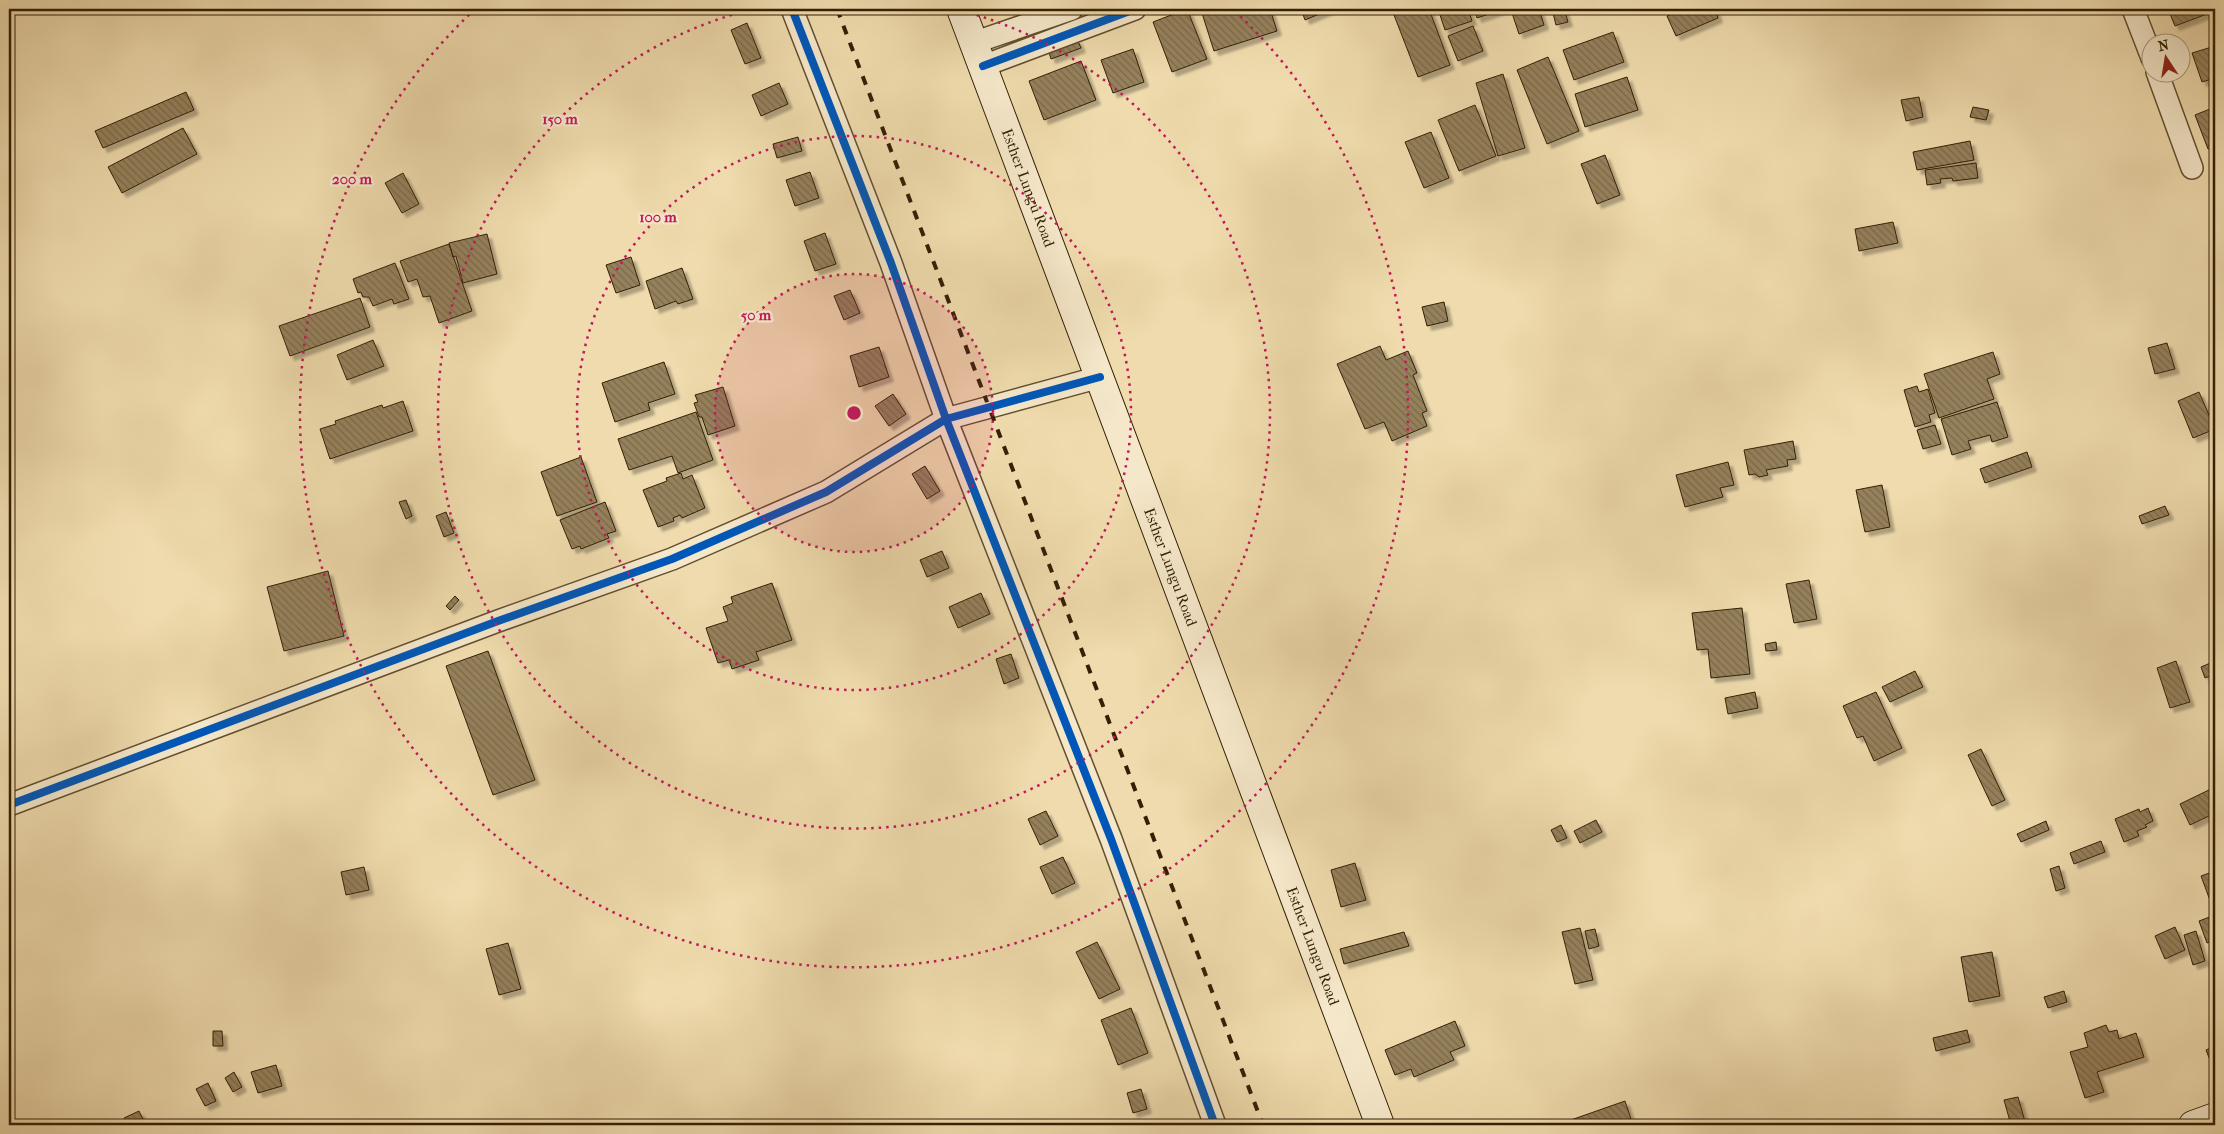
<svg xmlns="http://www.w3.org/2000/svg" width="2224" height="1134" font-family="'IM FELL French Canon',serif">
<defs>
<pattern id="building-back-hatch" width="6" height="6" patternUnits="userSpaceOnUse" patternTransform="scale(1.25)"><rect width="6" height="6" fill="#95815c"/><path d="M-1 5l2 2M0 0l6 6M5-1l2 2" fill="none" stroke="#7a694a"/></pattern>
<filter id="shadow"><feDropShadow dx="4.5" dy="4.5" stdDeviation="1" flood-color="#0004"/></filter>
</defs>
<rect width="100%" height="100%" fill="#efdbad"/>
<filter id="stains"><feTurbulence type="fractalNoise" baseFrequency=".004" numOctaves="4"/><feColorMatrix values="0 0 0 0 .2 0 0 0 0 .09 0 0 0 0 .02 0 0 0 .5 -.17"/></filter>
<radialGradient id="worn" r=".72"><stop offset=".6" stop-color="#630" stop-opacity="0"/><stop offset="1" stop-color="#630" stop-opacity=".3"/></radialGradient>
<path fill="url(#building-back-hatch)" stroke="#332004" filter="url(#shadow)" d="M 1187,9 L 1207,59 L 1172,72 L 1153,22 Z
M 1204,9 L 1270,9 L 1277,31 L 1214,51 L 1201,10 Z
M 1301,9 L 1331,9 L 1305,20 Z
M 1411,9 L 1429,9 L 1450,65 L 1418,77 L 1394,15 Z
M 1438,9 L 1468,9 L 1472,21 L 1445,30 Z
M 1474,9 L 1501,9 L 1501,10 L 1477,18 Z
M 1524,9 L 1539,9 L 1544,25 L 1519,34 L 1512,13 Z
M 1552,9 L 1564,9 L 1568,22 L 1556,25 Z
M 1683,9 L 1715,9 L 1718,18 L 1676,36 L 1667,16 Z
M 2168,9 L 2215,9 L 2215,11 L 2175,26 Z
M 747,23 L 761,58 L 745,64 L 731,30 Z
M 1473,26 L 1483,51 L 1458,61 L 1448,36 Z
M 2215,31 L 2215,78 L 2202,82 L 2192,53 L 2215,46 L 2210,33 Z
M 1613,32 L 1624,62 L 1574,80 L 1563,50 Z
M 1077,39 L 1081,48 L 1051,59 L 1048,49 Z
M 1133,49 L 1144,82 L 1113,93 L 1101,60 Z
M 1548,57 L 1579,131 L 1547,144 L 1517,70 Z
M 1081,61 L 1096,100 L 1044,120 L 1029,81 Z
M 1503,74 L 1525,148 L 1498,156 L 1476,83 Z
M 1627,77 L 1638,110 L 1585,127 L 1575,94 Z
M 779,83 L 788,104 L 761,116 L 752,95 Z
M 186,92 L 194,110 L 103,148 L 95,131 Z
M 1919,97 L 1923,117 L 1906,121 L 1901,100 Z
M 1475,105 L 1496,156 L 1459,171 L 1438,120 Z
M 1973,107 L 1989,110 L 1986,120 L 1970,117 Z
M 2215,107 L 2215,147 L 2208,149 L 2195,115 Z
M 183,128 L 197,154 L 122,193 L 108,167 Z
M 1431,132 L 1449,178 L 1424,188 L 1405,142 Z
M 798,137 L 802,151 L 777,158 L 773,144 Z
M 1970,141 L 1974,160 L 1917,170 L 1913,152 Z
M 1605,155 L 1620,195 L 1597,204 L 1581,164 Z
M 1976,163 L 1978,178 L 1953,181 L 1952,178 L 1940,179 L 1941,183 L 1927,185 L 1925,170 Z
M 810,172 L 819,198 L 795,206 L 786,180 Z
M 403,173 L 419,204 L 402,213 L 385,183 Z
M 1893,222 L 1898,243 L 1859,251 L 1855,229 Z
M 825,233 L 836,264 L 815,271 L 804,241 Z
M 487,234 L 497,274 L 463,283 L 456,256 L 453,257 L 449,243 Z
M 449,244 L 472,311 L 439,323 L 430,296 L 423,297 L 417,279 L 408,282 L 400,261 Z
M 631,257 L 640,285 L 616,293 L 606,265 Z
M 395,263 L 409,299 L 394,304 L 392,299 L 373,306 L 369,297 L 363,297 L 361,292 L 358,293 L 353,279 Z
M 682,268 L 693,299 L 678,304 L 676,301 L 655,309 L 646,281 Z
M 850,290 L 860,313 L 844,320 L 834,296 Z
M 360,298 L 370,327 L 290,356 L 279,326 Z
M 1444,302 L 1448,321 L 1427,326 L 1422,307 Z
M 373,340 L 384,366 L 347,380 L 337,355 Z
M 2167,343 L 2175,369 L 2155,374 L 2148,348 Z
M 1380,346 L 1386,360 L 1408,351 L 1417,373 L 1413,375 L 1427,411 L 1422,413 L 1427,426 L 1392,441 L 1384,422 L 1365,429 L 1337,364 Z
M 879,347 L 889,377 L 859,387 L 850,356 Z
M 1993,352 L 2000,374 L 1987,379 L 1994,399 L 1939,418 L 1924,374 Z
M 664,362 L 675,394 L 648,403 L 650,410 L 615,422 L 602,383 Z
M 1917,386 L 1919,392 L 1928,389 L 1935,413 L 1929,415 L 1931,422 L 1915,427 L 1904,390 Z
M 723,387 L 735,426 L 708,435 L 702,417 L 699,417 L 694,403 L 698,402 L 695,395 Z
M 2199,392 L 2215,429 L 2193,438 L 2178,401 Z
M 893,394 L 906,414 L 889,426 L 875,406 Z
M 403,401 L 413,431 L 330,459 L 320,429 L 336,424 L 335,421 L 382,405 L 383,408 Z
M 1997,402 L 2008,437 L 1992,442 L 1990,435 L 1968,441 L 1971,449 L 1952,455 L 1941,419 Z
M 696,412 L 713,460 L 678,473 L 672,456 L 629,470 L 618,439 Z
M 1935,425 L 1941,444 L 1923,449 L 1917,430 Z
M 1793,441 L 1796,459 L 1787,460 L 1788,466 L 1766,470 L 1768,475 L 1759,477 L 1755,474 L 1749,475 L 1744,450 Z
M 2027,452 L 2032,467 L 1985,483 L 1980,469 Z
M 581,457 L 597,502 L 557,516 L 541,472 Z
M 1728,462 L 1734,485 L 1720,488 L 1723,497 L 1685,507 L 1676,475 Z
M 925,466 L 940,491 L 927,499 L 912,474 Z
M 681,473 L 683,479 L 692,475 L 705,508 L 682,518 L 680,515 L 673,518 L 674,521 L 658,527 L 643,490 L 667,481 L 666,478 Z
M 1882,485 L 1890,527 L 1865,532 L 1856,490 Z
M 406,500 L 412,516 L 406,519 L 399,502 Z
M 605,502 L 616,531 L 607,534 L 609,538 L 581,549 L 580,546 L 572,549 L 560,520 Z
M 2165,506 L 2169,515 L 2142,524 L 2139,516 Z
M 446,512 L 454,533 L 444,537 L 436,516 Z
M 942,551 L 949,568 L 927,577 L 920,560 Z
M 328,571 L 344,636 L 284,651 L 267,587 Z
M 1809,580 L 1817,619 L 1794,623 L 1786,584 Z
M 772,583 L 792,640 L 756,652 L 759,660 L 732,669 L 729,660 L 718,663 L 706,628 L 728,621 L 723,607 L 733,603 L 731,597 Z
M 981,593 L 990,614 L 958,628 L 949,607 Z
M 455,596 L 459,600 L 450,610 L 446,606 Z
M 1742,608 L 1750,674 L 1711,678 L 1708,649 L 1697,650 L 1692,613 Z
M 1776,642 L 1777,650 L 1766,651 L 1765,644 Z
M 488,651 L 535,780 L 493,795 L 446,666 Z
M 1011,654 L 1019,678 L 1004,684 L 996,659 Z
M 2176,661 L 2190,702 L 2170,708 L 2157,668 Z
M 2215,661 L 2215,674 L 2205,678 L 2201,667 Z
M 1915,671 L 1923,687 L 1890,702 L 1882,687 Z
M 1755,692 L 1758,708 L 1728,714 L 1725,698 Z
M 1876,692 L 1902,748 L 1874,761 L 1863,736 L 1857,738 L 1843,706 Z
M 1981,749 L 2005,800 L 1992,806 L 1968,755 Z
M 2215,787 L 2215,813 L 2190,825 L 2180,804 Z
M 2148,808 L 2153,821 L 2145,825 L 2147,827 L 2137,831 L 2139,836 L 2124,842 L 2115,819 L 2139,809 L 2140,812 Z
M 1046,811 L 1058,836 L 1040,845 L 1028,819 Z
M 1596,820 L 1602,832 L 1580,843 L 1574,831 Z
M 2046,821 L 2049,830 L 2021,842 L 2017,834 Z
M 1561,825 L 1567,838 L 1557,842 L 1551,830 Z
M 2101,841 L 2105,852 L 2074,864 L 2070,853 Z
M 1063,857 L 1075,883 L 1052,894 L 1040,867 Z
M 1355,863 L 1366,900 L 1341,907 L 1331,870 Z
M 2059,866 L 2065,888 L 2056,891 L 2050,869 Z
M 364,867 L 369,890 L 346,895 L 341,872 Z
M 2215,871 L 2215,902 L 2211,903 L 2201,876 Z
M 2215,915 L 2215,925 L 2210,926 L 2215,940 L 2207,943 L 2199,921 Z
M 2175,927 L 2185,950 L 2165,959 L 2155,936 Z
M 1580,928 L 1593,980 L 1575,984 L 1562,932 Z
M 1595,929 L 1599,946 L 1589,949 L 1585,931 Z
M 2196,931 L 2205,961 L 2193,965 L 2184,935 Z
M 1404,932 L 1409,946 L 1344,964 L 1340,949 Z
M 1097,942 L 1120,989 L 1099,999 L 1076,952 Z
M 508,943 L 521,989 L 499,995 L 486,949 Z
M 1992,952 L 2000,996 L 1969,1002 L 1961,957 Z
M 2064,991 L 2067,1002 L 2048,1008 L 2044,997 Z
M 1131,1008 L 1148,1053 L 1118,1065 L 1101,1020 Z
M 1455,1021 L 1465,1046 L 1450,1052 L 1454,1060 L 1414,1077 L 1411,1069 L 1395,1075 L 1385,1050 Z
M 2106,1025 L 2109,1032 L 2117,1030 L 2119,1039 L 2136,1033 L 2144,1057 L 2097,1072 L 2104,1092 L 2085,1098 L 2070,1052 L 2088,1047 L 2084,1033 Z
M 1967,1030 L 1970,1042 L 1936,1051 L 1933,1038 Z
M 213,1031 L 222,1031 L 223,1046 L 213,1046 Z
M 2215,1046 L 2215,1064 L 2212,1065 L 2206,1050 Z
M 276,1065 L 282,1086 L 258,1093 L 251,1072 Z
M 234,1072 L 242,1087 L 233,1092 L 225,1078 Z
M 208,1083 L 216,1101 L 205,1106 L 196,1089 Z
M 1141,1089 L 1147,1109 L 1133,1113 L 1127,1093 Z
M 2018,1097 L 2026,1125 L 2011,1125 L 2004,1100 Z
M 1625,1101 L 1632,1122 L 1622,1125 L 1569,1125 L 1568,1121 Z
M 139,1111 L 146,1125 L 127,1125 L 124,1118 Z"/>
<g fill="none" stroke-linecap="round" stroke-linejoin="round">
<g stroke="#624f2e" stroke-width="24">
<path id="street" d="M 792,9 L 891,263 L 946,419 L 1111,839 L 1215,1125
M 2133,9 L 2152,58
M 973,43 L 1072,9
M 983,66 L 1135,9
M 2157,72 L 2192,168
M 9,805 L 498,621 L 672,559 L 826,492 L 946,419 L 1100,377"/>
</g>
<g stroke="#332004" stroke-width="30">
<g id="secondary">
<path id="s1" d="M 961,9 L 1380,1125"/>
<path d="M 2193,1125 L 2215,1117"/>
</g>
</g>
<use href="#street" stroke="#f5e8ca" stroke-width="21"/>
<use href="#secondary" stroke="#f5e8ca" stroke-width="28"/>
<path stroke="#332004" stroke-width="4" stroke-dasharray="9 9" stroke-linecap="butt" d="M 837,9 L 1263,1125"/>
<g stroke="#f5e8ca" stroke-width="11">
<path id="cycleway" d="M 792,9 L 891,263 L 946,419 L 1111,839 L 1215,1125
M 983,66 L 1135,9
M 9,805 L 498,621 L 672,559 L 826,492 L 946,419 L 1100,377"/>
</g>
<use href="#cycleway" stroke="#0057b8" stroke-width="8"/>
</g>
<circle cx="854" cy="413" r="139" fill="#c2185b" fill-opacity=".12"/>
<g fill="none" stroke="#c2185b" stroke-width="2.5" stroke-dasharray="2.5 5">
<circle cx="854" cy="413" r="139"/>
<circle cx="854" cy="413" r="277"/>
<path d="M955 9A416 416 0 1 1 753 9"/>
<path d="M1235 11A554 554 0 1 1 473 11"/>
</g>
<g text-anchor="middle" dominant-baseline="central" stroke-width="4.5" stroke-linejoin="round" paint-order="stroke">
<g font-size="15" fill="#332004" stroke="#f5e8ca">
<text stroke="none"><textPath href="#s1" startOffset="191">Esther Lungu Road</textPath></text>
<text stroke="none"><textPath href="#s1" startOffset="596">Esther Lungu Road</textPath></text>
<text stroke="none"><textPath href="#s1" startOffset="1001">Esther Lungu Road</textPath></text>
</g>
</g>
<circle cx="854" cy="413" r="8" fill="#c2185b" stroke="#f5e8ca" stroke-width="2.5"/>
<g font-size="15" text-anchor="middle" font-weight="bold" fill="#c2185b" stroke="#f5e8ca" stroke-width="4.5" stroke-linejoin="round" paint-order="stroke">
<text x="560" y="124">150 m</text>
<text x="352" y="184">200 m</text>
<text x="658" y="222">100 m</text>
<text x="756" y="320">50 m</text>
</g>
<rect width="2224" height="1134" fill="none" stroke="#efdbad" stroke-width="30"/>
<rect x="10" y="10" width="2204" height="1114" fill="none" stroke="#332004" stroke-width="2.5"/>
<rect x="15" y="15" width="2194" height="1104" fill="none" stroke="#332004"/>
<g transform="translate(2166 58) rotate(348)"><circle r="24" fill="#f5e8ca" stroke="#a7987b"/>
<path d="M0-4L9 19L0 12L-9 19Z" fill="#8f2418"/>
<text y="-8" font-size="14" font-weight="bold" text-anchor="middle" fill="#332004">N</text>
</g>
<rect width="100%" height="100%" filter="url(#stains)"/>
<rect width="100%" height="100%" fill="url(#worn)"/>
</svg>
